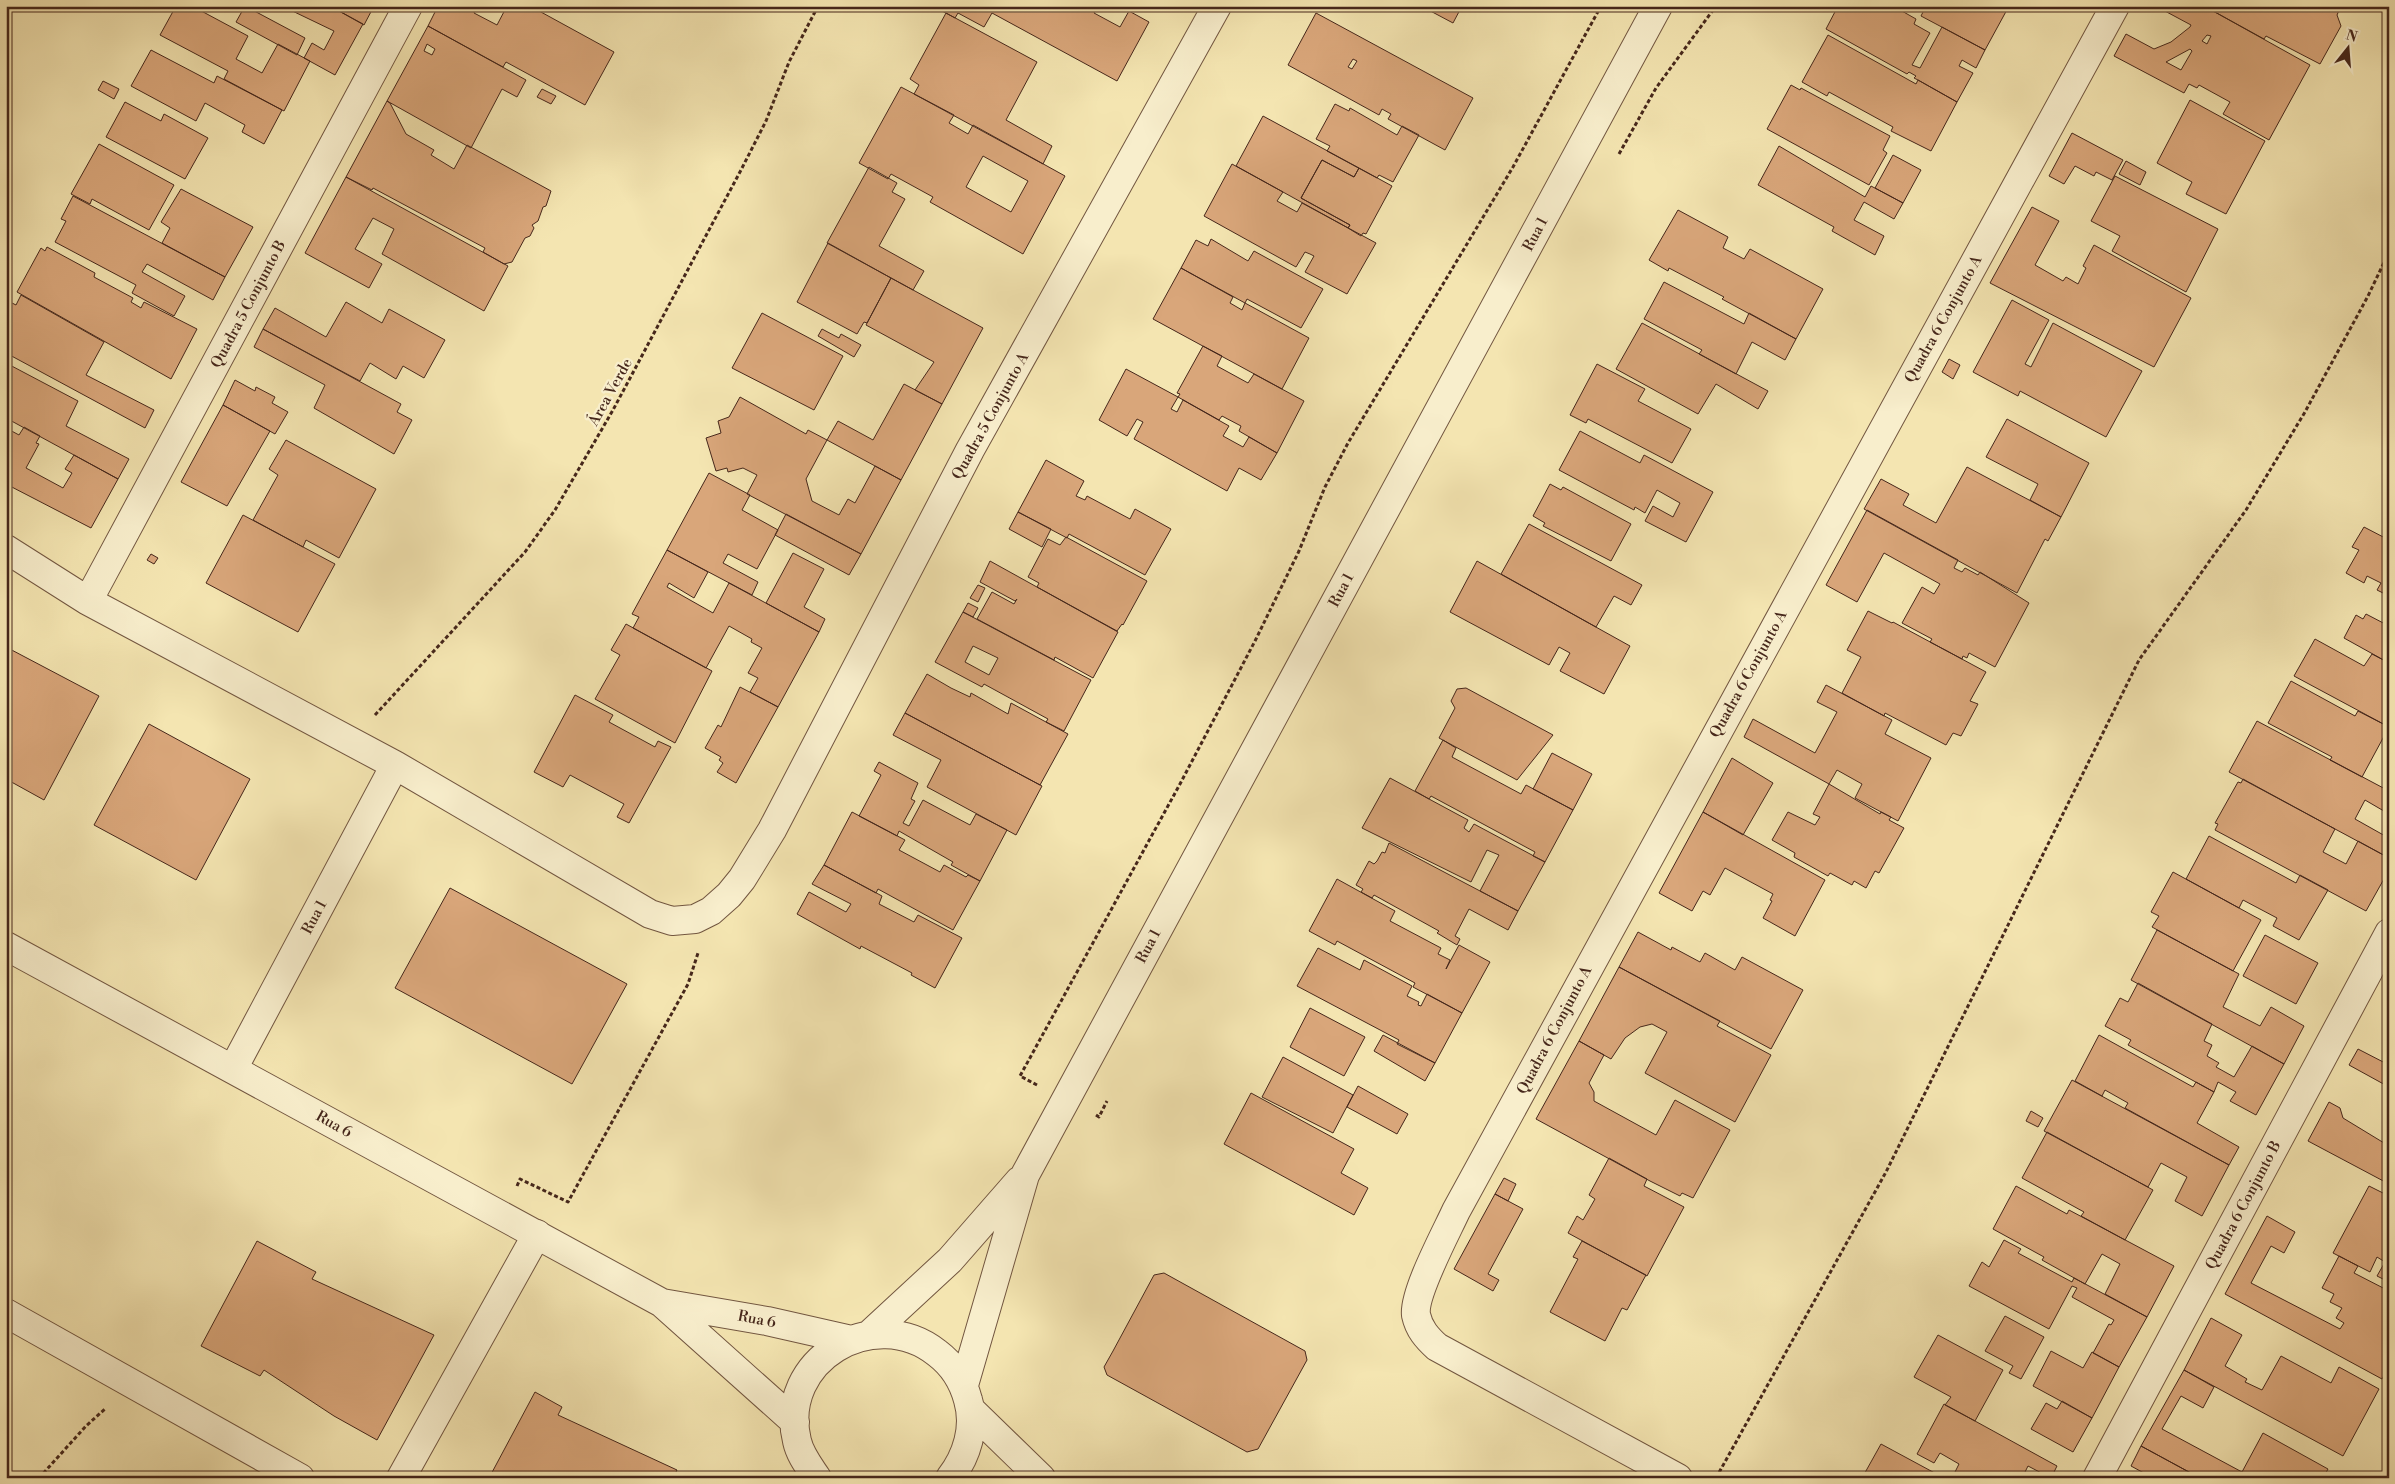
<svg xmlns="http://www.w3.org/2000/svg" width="2395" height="1484" font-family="'Libre Bodoni',serif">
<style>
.building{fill:#d9a67a;stroke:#46271b;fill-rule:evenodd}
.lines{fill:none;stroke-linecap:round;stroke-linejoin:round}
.minor-casing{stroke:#725640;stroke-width:30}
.tertiary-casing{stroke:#725640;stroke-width:30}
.path{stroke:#46271b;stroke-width:3;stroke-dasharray:4 2.5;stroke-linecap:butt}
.minor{stroke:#f8eecc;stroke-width:28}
.tertiary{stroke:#f8eecc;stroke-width:28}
.labels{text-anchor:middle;stroke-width:4.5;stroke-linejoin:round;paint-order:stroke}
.street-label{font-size:15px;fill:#46271b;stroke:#f8eecc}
</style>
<rect width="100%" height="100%" fill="#f4e5b1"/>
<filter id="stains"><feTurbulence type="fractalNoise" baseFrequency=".004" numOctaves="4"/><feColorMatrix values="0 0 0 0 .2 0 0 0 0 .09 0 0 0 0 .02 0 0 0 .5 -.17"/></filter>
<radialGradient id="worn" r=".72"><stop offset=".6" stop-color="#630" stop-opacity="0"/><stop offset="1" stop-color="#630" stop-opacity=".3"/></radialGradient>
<path class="building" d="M176 6H192L248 36 236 59 262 73 278 44 310 61 284 111 224 79 228 71 160 35Z
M245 6 305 38 297 55 236 22Z
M282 6H330L363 24 335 75 304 58 312 43 324 50 334 31Z
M330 6H374L364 25Z
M438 6H477L474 13 497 25 507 6H530L614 52 585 105 506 62 503 67 428 26Z
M933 6H1043L1051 11 1054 6H1098L1094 13 1120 27 1129 11 1149 22 1117 81 992 13 984 27 958 13 955 18Z
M1421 6H1462L1453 23Z
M1838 6H1893L1916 19 1914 24 1930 33 1912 65 1920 68 1942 27 1985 50 1976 68 1962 60 1959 66 1973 73 1957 102 1918 80 1914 78 1916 76 1909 72 1907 74 1826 29Z
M1922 6H2009L1985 50 1921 16 1925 8Z
M2165 6H2204L2310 65 2269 140 2223 114 2230 102 2199 85 2197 88 2189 84 2184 93 2114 56 2126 34 2154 49 2171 42 2190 27 2191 25 2163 10ZM2207 35 2211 36 2207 44 2202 41ZM2190 49 2192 51 2181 70 2166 62Z
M2204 6H2248L2254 9 2256 6H2341L2337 15 2341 26 2320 64 2266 36 2264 39Z
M946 13 1037 62 1006 120 1052 146 1043 164 914 94 919 85 910 79Z
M1316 13 1473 98 1445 150 1388 119 1391 114 1382 109 1379 115 1288 65ZM1353 59 1357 61 1352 69 1348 67Z
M428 26 526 80 517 97 502 89 471 148 387 101ZM427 44 435 49 432 55 424 51Z
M1828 35 1916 84 1918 80 1957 102 1931 151 1891 131 1893 127 1829 92 1827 96 1802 82Z
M151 50 214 83 217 76 282 110 264 144 242 132 245 125 205 103 196 121 131 86Z
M103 81 119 89 114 99 98 90Z
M1791 85 1800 90 1801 88 1890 136 1883 150 1887 153 1869 185 1767 129Z
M901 87 954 115 949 123 968 134 973 125 1065 176 1023 254 930 202 933 197 891 174 888 179 859 163ZM983 156 1028 181 1011 212 966 187Z
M542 89 556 96 551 104 537 97Z
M2190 100 2265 141 2226 214 2186 194 2192 182 2157 163Z
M387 101 390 103 406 134 434 150 431 155 454 169 467 145 551 191 546 206 543 207 538 221 532 225 534 228 530 236 525 238 512 262 504 264 483 252 485 248 373 188 372 190 346 177Z
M125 102 161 121 164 114 208 138 185 179 106 137Z
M1335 104 1349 111 1350 108 1397 135 1402 126 1419 135 1393 182 1379 175 1377 178 1327 151 1330 146 1316 139Z
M1263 116 1359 168 1354 177 1322 160 1301 198 1350 225 1348 228 1236 166Z
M2072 133 2123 160 2112 180 2096 172 2094 176 2075 166 2064 184 2049 176Z
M99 144 174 185 149 230 92 199 90 204 71 194Z
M1779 146 1865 197 1871 186 1903 203 1894 219 1864 202 1854 220 1884 236 1875 255 1832 231 1834 227 1758 185Z
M1893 155 1921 170 1903 203 1875 188Z
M1322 160 1354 177 1359 168 1392 186 1366 234 1363 233 1361 236 1348 228 1350 225 1301 198Z
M2126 161 2146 172 2140 185 2119 174Z
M1232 164 1283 192 1277 201 1297 212 1302 203 1376 243 1347 294 1305 272 1314 256 1310 254 1305 252 1296 267 1204 216Z
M869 167 897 183 892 192 905 199 879 246 924 271 913 290 827 243Z
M2115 176 2218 229 2186 292 2112 251 2120 236 2091 221Z
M346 177 508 266 484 311 382 254 394 229 373 218 355 249 382 264 369 288 305 253Z
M181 189 253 227 225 277 162 243 170 228 161 222Z
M73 196 225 277 213 300 147 264 142 272 185 296 174 316 132 293 136 285 55 242 66 221 61 219Z
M2032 207 2059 221 2035 265 2063 281 2066 277 2078 284 2086 268 2083 266 2094 245 2191 298 2154 367 1990 283Z
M1678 210 1728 237 1723 248 1744 259 1750 249 1823 289 1796 339 1722 299 1724 297 1669 268 1668 271 1649 260Z
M1211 239 1248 261 1254 251 1323 289 1301 328 1247 299 1245 303 1181 268 1196 240 1208 246Z
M828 243 891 278 867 323 864 322 857 334 797 302Z
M47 247 95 273 94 277 133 298 131 302 141 308 144 302 197 329 171 379 17 292 41 248 45 251Z
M1181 268 1233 297 1230 303 1242 310 1245 303 1309 338 1282 389 1153 319Z
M891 278 983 328 942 404 915 390 934 362 866 325Z
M1664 282 1744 324 1749 313 1796 339 1785 360 1752 342 1736 374 1699 354 1702 350 1644 319Z
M21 295 104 342 86 375 154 410 145 428 6 353V309L10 302 16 305Z
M2012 300 2049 320 2025 364 2031 367 2053 323 2142 371 2106 437 2020 391 2018 396 1973 372Z
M346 302 382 323 389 309 445 340 424 378 403 366 396 379 370 363 360 381 263 329 275 308 326 337Z
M762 313 843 356 814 410 732 368Z
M1642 323 1768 391 1758 409 1716 384 1698 414 1616 369Z
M263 329 401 404 397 412 412 420 394 454 314 408 325 385 254 347Z
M822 329 839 338 841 334 861 345 854 357 818 336Z
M1203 346 1222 356 1217 366 1248 383 1254 374 1304 401 1277 453 1239 431 1241 426 1222 416 1219 420 1178 397 1180 394 1177 393Z
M1949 359 1960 365 1953 379 1942 372Z
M6 363 78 401 66 426 129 459 118 479 6 418Z
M1597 364 1645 389 1638 401 1691 429 1672 463 1588 419 1586 423 1570 415Z
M1126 369 1178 397 1171 409 1177 412 1183 400 1229 426 1223 436 1243 447 1249 437 1277 453 1261 480 1239 468 1227 491 1134 439 1143 422 1137 419 1127 436 1099 420Z
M235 380 255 391 256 387 275 397 272 403 288 412 275 434 223 405Z
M904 384 942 404 901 480 827 440 838 421 873 440Z
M740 397 806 434 808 430 827 440 806 479 812 501 839 515 848 499 855 503 875 466 901 480 861 554 747 494 757 475 743 468 728 472 727 468 716 471 706 438 721 433 718 421 729 417Z
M223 405 270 431 227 506 181 482Z
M2007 419 2089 463 2061 517 2030 500 2038 484 1986 457Z
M24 427 40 436 36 443 39 444 26 468 63 488 72 473 65 469 74 455 118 479 91 528 6 484V428L19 435Z
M1580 431 1640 463 1644 455 1713 492 1686 542 1645 521 1653 506 1673 517 1680 503 1657 490 1645 513 1635 507 1634 510 1559 470Z
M286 440 376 489 339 558 306 540 303 547 253 520 278 475 269 469Z
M1046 460 1084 481 1076 496 1085 500 1087 496 1130 519 1135 509 1171 529 1145 575 1069 534 1067 538 1018 512Z
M1967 467 2061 517 2048 541 2045 539 2017 593 1864 509 1881 479 1909 494 1903 505 1936 523Z
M709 473 750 495 742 510 778 530 757 569 728 554 723 563 758 582 752 595 667 550Z
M1550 484 1561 490 1563 487 1631 524 1611 561 1543 526 1545 523 1533 516Z
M1867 510 1958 560 1954 568 1962 572 1965 568 1978 575 1980 572 2029 603 1995 667 1969 653 1967 658 1963 656 1962 659 1930 642 1932 639 1902 623 1922 587 1934 594 1940 584 1884 553 1857 602 1826 585Z
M1018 512 1051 529 1042 547 1009 529Z
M786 514 861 554 849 575 775 535Z
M243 515 335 564 298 632 206 583Z
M1529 524 1642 585 1631 605 1614 596 1596 627 1501 574Z
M2364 527 2389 540V596L2377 590 2381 583 2367 576 2364 583 2346 573 2359 550 2352 547Z
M1066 537 1147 581 1123 625 1122 624 1117 631 1037 587 1039 583 1028 577 1048 539 1060 545Z
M667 550 708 572 694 598 669 583 667 587 713 613 729 583 819 632 778 707 750 692 758 678 748 673 762 648 751 642 752 639 729 626 706 668 633 628 639 617 632 614Z
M793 553 824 569 804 607 825 619 819 632 766 603Z
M151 554 158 558 154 564 147 560Z
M990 561 1118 632 1093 678 1055 657 1054 660 977 619 992 592 1014 604 1017 599 1015 601 980 582Z
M1477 561 1630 646 1604 694 1560 671 1570 653 1559 647 1549 665 1450 612Z
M978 585 985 588 978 602 970 598Z
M968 603 978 608 973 617 963 612Z
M1868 611 1892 623 1893 622 1986 672 1970 701 1978 704 1961 736 1953 733 1946 745 1885 713 1884 716 1842 693 1861 657 1847 650Z
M963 612 1091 680 1064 731 1046 722 1048 719 984 684 982 687 935 662ZM973 646 998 658 989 675 965 662Z
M2366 614 2389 626V663L2344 638 2356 615 2363 619Z
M626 624 712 671 675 743 595 699 620 655 611 650Z
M2315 639 2364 666 2372 654 2389 663V727L2294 676Z
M6 647 99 696 44 800 6 779Z
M927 674 951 688 970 697 971 693 1008 714 1011 703 1068 734 1040 785 905 713Z
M2291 681 2355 716 2358 711 2389 727 2362 777 2330 760 2332 757 2268 723Z
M1826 685 1892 720 1885 734 1931 758 1898 821 1855 798 1862 784 1837 770 1829 784 1744 737 1753 719 1815 753 1837 712 1817 702Z
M740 687 778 707 736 783 717 772 723 763 719 760 721 757 705 748 718 725 721 727Z
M1466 688 1553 735 1517 780 1439 738 1455 708 1451 701 1457 689Z
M575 695 613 715 609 722 655 747 658 741 671 747 629 823 617 817 624 804 570 775 563 787 534 772Z
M905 713 1042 786 1016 835 927 787 941 760 893 735Z
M2257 721 2389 791V814L2365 800 2355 819 2387 837 2389 833V858L2229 772Z
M149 724 250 779 196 880 94 825Z
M1443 740 1456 748 1452 757 1521 794 1526 785 1573 810 1545 862 1533 856 1535 852 1431 796 1429 799 1415 791Z
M1552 753 1592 774 1573 810 1533 789Z
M1732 758 1773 783 1743 835 1703 812Z
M879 762 918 783 911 799 915 801 903 823 909 826 923 800 970 825 976 814 1007 830 980 881 951 865 953 862 899 831 897 836 859 816 881 775 874 771Z
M1390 778 1468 820 1464 828 1469 832 1474 824 1545 862 1518 911 1480 891 1499 855 1487 850 1471 882 1362 828Z
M2243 779 2335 829 2323 852 2346 864 2358 841 2389 858V870L2366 911 2215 830 2218 824 2215 823 2238 782 2241 783Z
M1829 784 1880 814 1881 812 1891 817 1889 820 1904 828 1879 873 1875 871 1866 888 1854 881 1852 885 1830 873 1828 876 1794 857 1795 853 1772 840 1788 812 1815 825 1820 817 1813 814Z
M852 812 905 840 899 850 940 872 944 865 966 877 968 875 980 881 953 930 878 889 876 893 824 865Z
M1703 812 1825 880 1795 936 1763 918 1772 901 1770 900 1773 894 1725 868 1710 895 1703 891 1692 911 1659 893Z
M2209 836 2296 883 2300 875 2328 890 2299 940 2273 926 2277 918 2243 900 2239 908 2186 879Z
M1389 843 1518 911 1508 930 1469 909 1455 936 1460 939 1457 945 1437 933 1439 931 1374 895 1372 898 1361 892 1363 889 1356 885 1369 861 1374 864 1377 861 1382 852 1385 853Z
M824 865 882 896 879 904 914 922 918 915 962 938 935 988 911 975 912 973 861 946 860 949 797 914 809 892 846 912 851 904 812 884Z
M2173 872 2261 920 2233 971 2152 927 2159 916 2151 912Z
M1337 879 1395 911 1390 921 1441 948 1438 954 1450 960 1446 969 1459 945 1490 962 1462 1013 1413 987 1415 983 1337 941 1335 945 1309 931Z
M450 888 627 984 572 1084 395 988Z
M2157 930 2239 974 2223 1007 2260 1026 2271 1007 2304 1026 2284 1064 2131 980Z
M1638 932 1671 950 1672 947 1700 962 1705 953 1735 970 1742 957 1803 990 1771 1049 1619 967Z
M2265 935 2318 963 2296 1004 2243 976Z
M1318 948 1360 970 1364 960 1412 986 1407 996 1419 1002 1418 1005 1421 1006 1427 994 1462 1013 1435 1063 1397 1044 1399 1040 1297 986Z
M1619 967 1720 1021 1717 1026 1771 1055 1735 1122 1645 1073 1667 1032 1652 1024 1640 1027 1625 1038 1611 1059 1579 1041Z
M2138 983 2212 1024 2204 1041 2212 1045 2207 1056 2219 1063 2216 1067 2234 1077 2252 1046 2284 1064 2256 1115 2230 1101 2236 1092 2218 1082 2214 1092 2128 1045 2131 1040 2105 1026 2120 998 2128 1002Z
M1310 1008 1365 1037 1344 1076 1290 1047Z
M1383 1035 1435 1063 1425 1081 1374 1051Z
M2099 1035 2193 1087 2196 1082 2214 1092 2197 1123 2239 1147 2229 1165 2125 1108 2128 1103 2105 1090 2102 1096 2075 1081Z
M1579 1041 1604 1055 1589 1083 1594 1092V1101L1656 1135 1675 1100 1730 1130 1693 1198 1682 1193 1680 1196 1650 1181 1536 1119Z
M2358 1049 2389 1065V1087L2349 1065Z
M1283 1057 1353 1095 1333 1133 1262 1097Z
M2072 1080 2229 1165 2202 1216 2175 1201 2187 1177 2161 1163 2148 1187 2044 1131Z
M1358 1086 1408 1114 1397 1134 1347 1107Z
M1251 1093 1354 1149 1341 1173 1368 1188 1354 1215 1224 1144Z
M2329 1102 2340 1108 2343 1118 2389 1146V1184L2308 1141Z
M2031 1111 2043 1118 2038 1127 2026 1121Z
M2047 1132 2153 1190 2125 1240 2081 1216 2084 1212 2022 1178Z
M1609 1158 1647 1179 1644 1186 1684 1207 1647 1276 1568 1233 1577 1216 1583 1220 1595 1199 1589 1195Z
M1504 1178 1516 1184 1508 1201 1495 1194Z
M2016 1186 2067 1214 2069 1210 2174 1266 2147 1317 2105 1294 2120 1264 2102 1254 2085 1284 2042 1260 2044 1257 1993 1229Z
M2369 1186 2389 1196V1282L2377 1276 2385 1262 2377 1257 2370 1272 2333 1253Z
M1495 1194 1523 1209 1488 1274 1499 1280 1493 1291 1454 1269Z
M2267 1216 2295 1232 2284 1253 2271 1246 2251 1283 2340 1329 2344 1323 2336 1318 2342 1308 2330 1302 2334 1294 2322 1288 2339 1256 2358 1266 2354 1273 2389 1291V1366L2382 1379 2225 1294Z
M2004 1240 2021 1249 2018 1253 2072 1282 2074 1278 2147 1317 2119 1367 2093 1353 2109 1324 2111 1325 2114 1320 2072 1297 2077 1288 2072 1286 2049 1329 1969 1286 1982 1262 1989 1267Z
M257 1241 316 1272 312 1279 434 1335 377 1440 334 1416 264 1370 260 1376 201 1346Z
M1582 1241 1646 1275 1627 1310 1622 1308 1605 1341 1550 1312 1578 1259 1573 1257Z
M1164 1273 1305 1351 1307 1360 1258 1449 1247 1452 1107 1375 1104 1367 1113 1351 1154 1275Z
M2005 1316 2044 1337 2021 1379 2009 1373 2013 1366 1985 1351Z
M2211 1318 2242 1335 2225 1366 2247 1379 2245 1382 2262 1390 2281 1356 2331 1383 2339 1367 2379 1389 2343 1456 2184 1370Z
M1938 1335 2003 1370 1975 1421 1945 1405 1951 1397 1914 1377Z
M2051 1351 2083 1368 2092 1352 2119 1367 2092 1418 2033 1386Z
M2184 1370 2214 1387 2203 1408 2181 1396 2162 1429 2242 1472 2263 1433 2328 1469 2323 1478H2200L2141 1446Z
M535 1392 562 1407 558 1415 677 1470 673 1478H489Z
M2062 1401 2092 1418 2073 1452 2031 1429 2046 1403 2057 1409Z
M1944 1404 2057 1466 2051 1478 2028 1466 2024 1474 2031 1478H1960L1954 1474 1959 1464 1940 1453 1934 1463 1917 1454Z
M1881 1444 1944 1478H1862Z
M2141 1446 2200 1478H2153L2131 1466Z"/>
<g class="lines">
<g class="minor-casing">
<path id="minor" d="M6 549 88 601 395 765 650 914 672 921 695 919 711 911 729 895 742 879 772 830 970 450 1217 6
M88 601 408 6
M233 1069 395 765
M6 1313 300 1478
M401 1478 537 1234
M1678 1478 1437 1347C1427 1338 1419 1329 1416 1315 1413 1294 1446 1233 1456 1211L2115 6
M2097 1478 2389 933"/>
</g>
<g class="tertiary-casing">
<path id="tertiary" d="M6 946 662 1303 795 1422
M662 1303 767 1321 851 1340
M870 1334 950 1260 1019 1181
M964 1385 1025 1175 1658 6
M971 1410 1041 1478
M817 1478C809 1466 800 1455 797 1441 777 1360 874 1303 937 1353 953 1365 963 1381 968 1400 976 1427 967 1456 950 1478"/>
</g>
<path class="path" d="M6 10 8 6
M1619 154 1656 88 1716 6
M375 715 525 552 555 510 613 410 741 170 766 121 789 62 818 6
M1037 1085 1020 1076 1180 784 1255 641 1299 551 1325 487 1348 443 1513 167 1601 6
M1096 1115 1099 1117 1107 1101
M517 1186 520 1179 568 1202 688 984 698 953
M39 1478 86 1426 106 1408
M1716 1478 1886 1172 2139 660 2246 510 2305 412 2368 296 2389 252"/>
<use href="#minor" class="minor"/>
<use href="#tertiary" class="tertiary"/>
</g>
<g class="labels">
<g class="street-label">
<text transform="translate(1535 234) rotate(-62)" y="5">Rua 1</text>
<text transform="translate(248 304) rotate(-62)" y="5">Quadra 5 Conjunto B</text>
<text transform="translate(1943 319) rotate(-61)" y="5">Quadra 6 Conjunto A</text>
<text transform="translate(610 392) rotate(-61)" y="5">Área Verde</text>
<text transform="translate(990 416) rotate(-61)" y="5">Quadra 5 Conjunto A</text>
<text transform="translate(1341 590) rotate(-62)" y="5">Rua 1</text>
<text transform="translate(1748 674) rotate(-61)" y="5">Quadra 6 Conjunto A</text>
<text transform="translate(314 917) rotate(-62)" y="5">Rua 1</text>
<text transform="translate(1148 946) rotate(-62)" y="5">Rua 1</text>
<text transform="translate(1554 1030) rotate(-62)" y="5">Quadra 6 Conjunto A</text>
<text transform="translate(334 1124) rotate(29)" y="5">Rua 6</text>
<text transform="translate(2243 1205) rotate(-62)" y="5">Quadra 6 Conjunto B</text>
<text transform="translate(757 1319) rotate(11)" y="5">Rua 6</text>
</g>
</g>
<rect width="2395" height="1484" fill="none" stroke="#f4e5b1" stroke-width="25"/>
<rect x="8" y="8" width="2380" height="1469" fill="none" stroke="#46271b" stroke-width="2.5"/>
<rect x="12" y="12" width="2370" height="1459" fill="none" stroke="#46271b"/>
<g transform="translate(2348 48) rotate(17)" stroke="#f8eecc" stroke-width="4" paint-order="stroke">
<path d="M0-4L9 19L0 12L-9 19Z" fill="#46271b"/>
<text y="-8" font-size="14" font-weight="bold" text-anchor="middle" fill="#46271b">N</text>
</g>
<rect width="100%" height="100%" filter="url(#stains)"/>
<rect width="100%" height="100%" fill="url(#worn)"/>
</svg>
